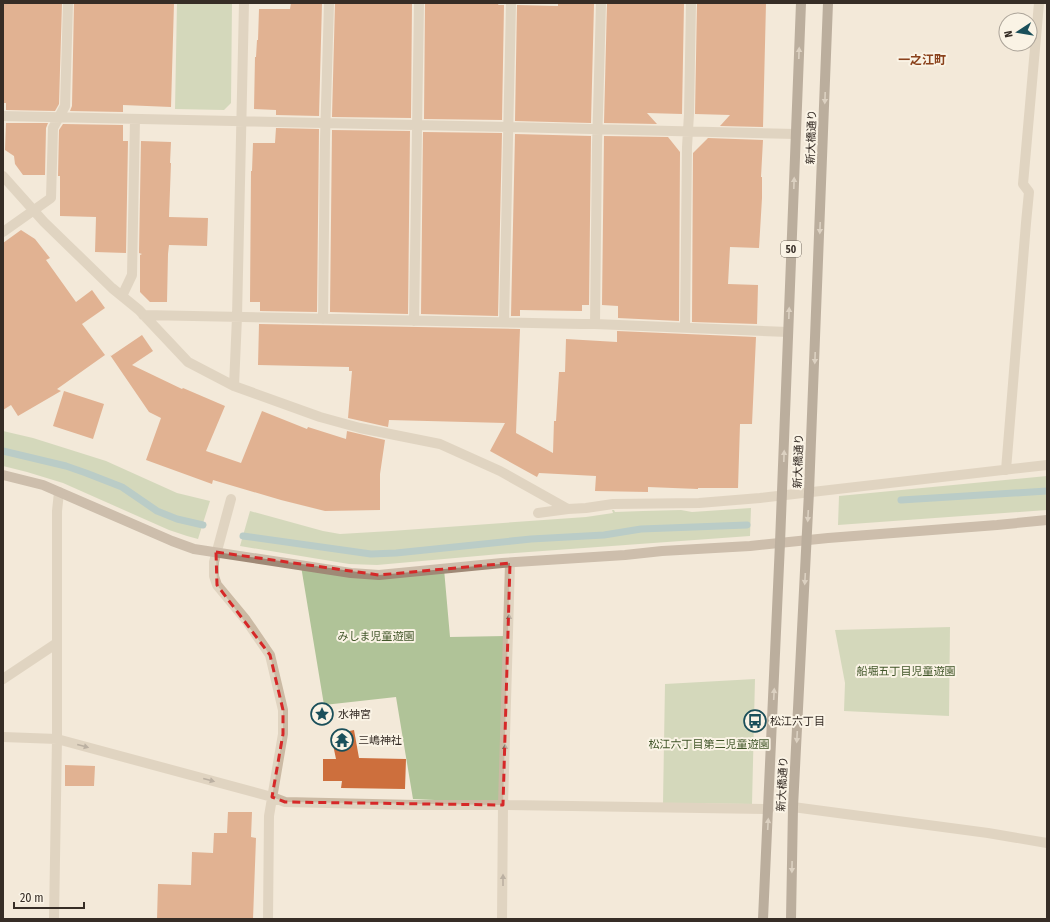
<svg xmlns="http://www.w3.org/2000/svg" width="1050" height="922" font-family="'Fira Sans Condensed','Noto Sans JP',sans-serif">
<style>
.green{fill:#b0c398}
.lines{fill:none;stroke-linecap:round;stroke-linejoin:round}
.stream{stroke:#76a9b1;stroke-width:7}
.building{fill:#cd6f3d}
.street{stroke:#cbbaa4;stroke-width:10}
.secondary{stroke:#9f8976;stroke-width:10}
.primary{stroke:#796656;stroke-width:10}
.oneway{fill:#c0b4a5}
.oneway2{fill:#796c5f}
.marked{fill:none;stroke:#d62828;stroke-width:3;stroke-dasharray:8 5;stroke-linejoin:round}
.labels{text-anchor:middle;stroke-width:4;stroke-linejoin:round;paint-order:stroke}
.shield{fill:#faf3e5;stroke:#71685f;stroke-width:1}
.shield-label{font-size:10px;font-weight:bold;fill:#362d26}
.street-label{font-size:11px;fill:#362d26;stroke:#faf3e5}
.park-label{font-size:11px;fill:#415629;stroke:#faf3e5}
.poi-label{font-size:11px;fill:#362d26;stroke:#faf3e5;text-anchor:start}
.neighbourhood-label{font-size:12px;font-weight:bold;fill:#8a411b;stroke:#faf3e5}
</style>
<rect width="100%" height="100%" fill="#f3e9d9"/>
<path class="green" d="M177 3H232L231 103 224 110 175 109Z
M3 431 33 438 87 455 106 461 177 493 210 501 198 539 187 536 169 530 63 483 27 472 3 466Z
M1047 476V510L838 525 839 496Z
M751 508 750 536 500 554 377 565 349 564 240 546 250 511 323 531 340 534 391 531 586 517 613 513 612 510H614L615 512 643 511 681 510 692 512Z
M301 566 397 574 444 569 450 637 506 636 500 803 413 799 396 697 324 705Z
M950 627 949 716 844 711 845 683 835 630Z
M755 679 752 804 663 803 665 684Z"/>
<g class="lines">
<path class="stream" d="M3 451 66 466 86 473 122 487 157 511 177 519 203 525
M901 500 1047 491
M243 536 371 554 396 553 531 539 604 535 641 529 747 525"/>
</g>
<path class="building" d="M3 3H62L59 104 55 111 6 110V103H3Z
M74 3H174L171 107 123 105V112L70 111 72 106Z
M291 3H322L319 116 276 115V110L254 109 255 57H256L257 40H258L259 9H290Z
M335 3H412L411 118 332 117Z
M425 3H499L498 5H504L502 120 424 119Z
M607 3H684L682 114 647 113 657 124 604 123Z
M697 3H766L763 127 720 126 730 115 695 114Z
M558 4H594L591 123 515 121 517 5 558 6Z
M6 123H48L46 128 45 175H23L15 164 14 156 5 150Z
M63 124 123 125V141H128L126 253 95 252 96 217 60 216V176H58L59 130Z
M276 128 319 129 317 312 260 311V302H250L251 171H252L253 143H275Z
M332 130 410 131 408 314 330 312Z
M423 132 502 133 498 316 421 314Z
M515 134 591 136 589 305H582V311L520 310V316H511Z
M604 136 668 137 680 152 679 321 618 318V306L602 305Z
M708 138 763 140 761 177H762V198L759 248 730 247 728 284 758 285 757 324 692 322 693 153Z
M141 141 171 142 170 163H171L169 217 208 218 207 246 169 245 168 254 167 302H150L140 292V255L142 254 139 253Z
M21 230 35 239 50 258 46 260 76 302 92 290 105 308 82 324 105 355 57 389 61 391 18 416 11 405 3 410V243Z
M259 324 520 329 516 433 553 453 554 421H556L559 372H565L566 339 617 342V331L756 337 752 424H740L738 488H698V489L648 487V492L595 491 596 476 539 473 537 477 490 451 505 423 389 420 388 427 348 418 352 371H349V367L258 365Z
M142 335 153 351 132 365 182 389 183 388 225 406 206 451 241 463 262 411 307 429 308 427 346 439 347 431 385 440 380 474V510L325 511 281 500 213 480 212 484 146 460 161 418 149 412 110 355 111 356Z
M64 391 104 404 93 439 53 426Z
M354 730 359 758 406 759 405 789 341 788 342 781H323V759H336L331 735Z
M65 765 95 766 94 786H65Z
M228 812H252L251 837 256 838 253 919H157L158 884 191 885 192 852 213 853 214 833H227Z"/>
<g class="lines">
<path class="street" d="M3 116 508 127 796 134
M3 176 44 222 112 288 139 310 188 362 234 386 320 417 360 428 440 444 500 471 568 509 586 508 613 504 699 503 760 498 1047 465
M3 232 51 198 53 128 65 106 68 3
M122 296 132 275 135 119
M143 315 582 324H595L788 332
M323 319 325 139 329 3
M414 321 419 3
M504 322 511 3
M595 324 597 145 598 112 601 3
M685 327 687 147 689 114 691 3
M234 386 237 317 244 3
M1006 470 1026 223 1029 192 1023 184 1039 3
M231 499 214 562V576L217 585 246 620 270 655 283 710V734L269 816 268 919
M538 513 568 509
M3 679 57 643
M3 737 57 739 272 797 285 802 416 805H503L769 809
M793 807 988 833 1047 843
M54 919 57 739V511L59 492
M502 919 503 805 510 563"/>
<path class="secondary" d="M3 475 43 485 172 541 194 549 351 573 379 575 502 563 625 555 662 551 750 546 828 538 997 525 1047 520"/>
<path class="primary" d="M763 919 780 543 801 3
M791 919 793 807 809 492 828 3"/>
</g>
<defs><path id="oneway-solid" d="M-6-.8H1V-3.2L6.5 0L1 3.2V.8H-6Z"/></defs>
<g class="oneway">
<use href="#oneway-solid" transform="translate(799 53) rotate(-88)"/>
<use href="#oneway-solid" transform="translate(825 98) rotate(92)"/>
<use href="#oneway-solid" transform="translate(794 183) rotate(-88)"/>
<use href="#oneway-solid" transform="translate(820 228) rotate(92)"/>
<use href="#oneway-solid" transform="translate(789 313) rotate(-88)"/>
<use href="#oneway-solid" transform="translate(815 358) rotate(92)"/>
<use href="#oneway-solid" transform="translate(784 456) rotate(-88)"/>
<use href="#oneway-solid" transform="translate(808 516) rotate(93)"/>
<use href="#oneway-solid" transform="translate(805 579) rotate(93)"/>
<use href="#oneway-solid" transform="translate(774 694) rotate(-87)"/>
<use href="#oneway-solid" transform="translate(797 737) rotate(93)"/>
<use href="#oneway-solid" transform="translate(768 824) rotate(-87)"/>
<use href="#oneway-solid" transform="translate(792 867) rotate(91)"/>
</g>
<g class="oneway2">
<use href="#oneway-solid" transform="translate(509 620) rotate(-88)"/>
<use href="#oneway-solid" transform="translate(83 746) rotate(15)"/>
<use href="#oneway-solid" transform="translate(505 750) rotate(-88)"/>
<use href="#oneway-solid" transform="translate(209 780) rotate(15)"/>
<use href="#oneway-solid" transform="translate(503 880) rotate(-90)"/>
</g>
<path d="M0 0H1050V922H0ZM216 552 379 575 510 563 503 805 285 802 272 797 283 734V710L270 655 217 585Z" fill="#f3e9d9" fill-opacity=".55" fill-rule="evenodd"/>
<path class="marked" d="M216 552 379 575 510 563 503 805 285 802 272 797 283 734V710L270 655 217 585Z"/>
<defs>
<g id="sight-ring" transform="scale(1.15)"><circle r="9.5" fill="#faf3e5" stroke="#1a4f5a" stroke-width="1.5"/><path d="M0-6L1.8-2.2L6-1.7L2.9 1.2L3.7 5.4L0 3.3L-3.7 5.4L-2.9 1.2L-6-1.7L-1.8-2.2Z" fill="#1a4f5a"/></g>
<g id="bus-ring" transform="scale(1.15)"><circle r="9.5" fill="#faf3e5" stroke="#1a4f5a" stroke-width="1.5"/><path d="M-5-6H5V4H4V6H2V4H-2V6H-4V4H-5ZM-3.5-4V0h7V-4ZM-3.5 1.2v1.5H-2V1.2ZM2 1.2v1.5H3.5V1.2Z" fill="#1a4f5a"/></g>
<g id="temple-ring" transform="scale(1.15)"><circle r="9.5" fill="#faf3e5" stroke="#1a4f5a" stroke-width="1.5"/><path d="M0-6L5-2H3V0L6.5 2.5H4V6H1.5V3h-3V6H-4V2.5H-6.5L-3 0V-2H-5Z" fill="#1a4f5a"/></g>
</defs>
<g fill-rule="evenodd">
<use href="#sight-ring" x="322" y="714"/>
<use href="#bus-ring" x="755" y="721"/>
<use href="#temple-ring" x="342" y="740"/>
</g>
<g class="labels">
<rect class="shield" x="781" y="241" width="20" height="16" rx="3"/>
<g class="shield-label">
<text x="791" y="253">50</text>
</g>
<g class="street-label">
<text transform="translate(811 137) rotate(-88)" y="4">新大橋通り</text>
<text transform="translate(798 461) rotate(-88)" y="4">新大橋通り</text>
<text transform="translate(782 784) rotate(-87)" y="4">新大橋通り</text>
</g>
<g class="park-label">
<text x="376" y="640">みしま児童遊園</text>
<text x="906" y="675">船堀五丁目児童遊園</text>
<text x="709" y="748">松江六丁目第二児童遊園</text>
</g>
<g class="poi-label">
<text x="338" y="718">水神宮</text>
<text x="770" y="725">松江六丁目</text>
<text x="358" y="744">三嶋神社</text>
</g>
<g class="neighbourhood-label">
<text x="922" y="64">一之江町</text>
</g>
</g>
<rect width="1050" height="922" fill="none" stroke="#362d26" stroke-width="8"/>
<g transform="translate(1018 32) rotate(258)"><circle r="19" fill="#faf3e5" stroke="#aca499"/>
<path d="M0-3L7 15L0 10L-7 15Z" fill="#1a4f5a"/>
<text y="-6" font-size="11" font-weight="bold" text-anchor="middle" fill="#362d26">N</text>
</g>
<path d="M14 902v6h70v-6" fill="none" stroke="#362d26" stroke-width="2"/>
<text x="20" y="902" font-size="12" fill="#362d26" stroke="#faf3e5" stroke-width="3" paint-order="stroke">20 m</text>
</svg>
